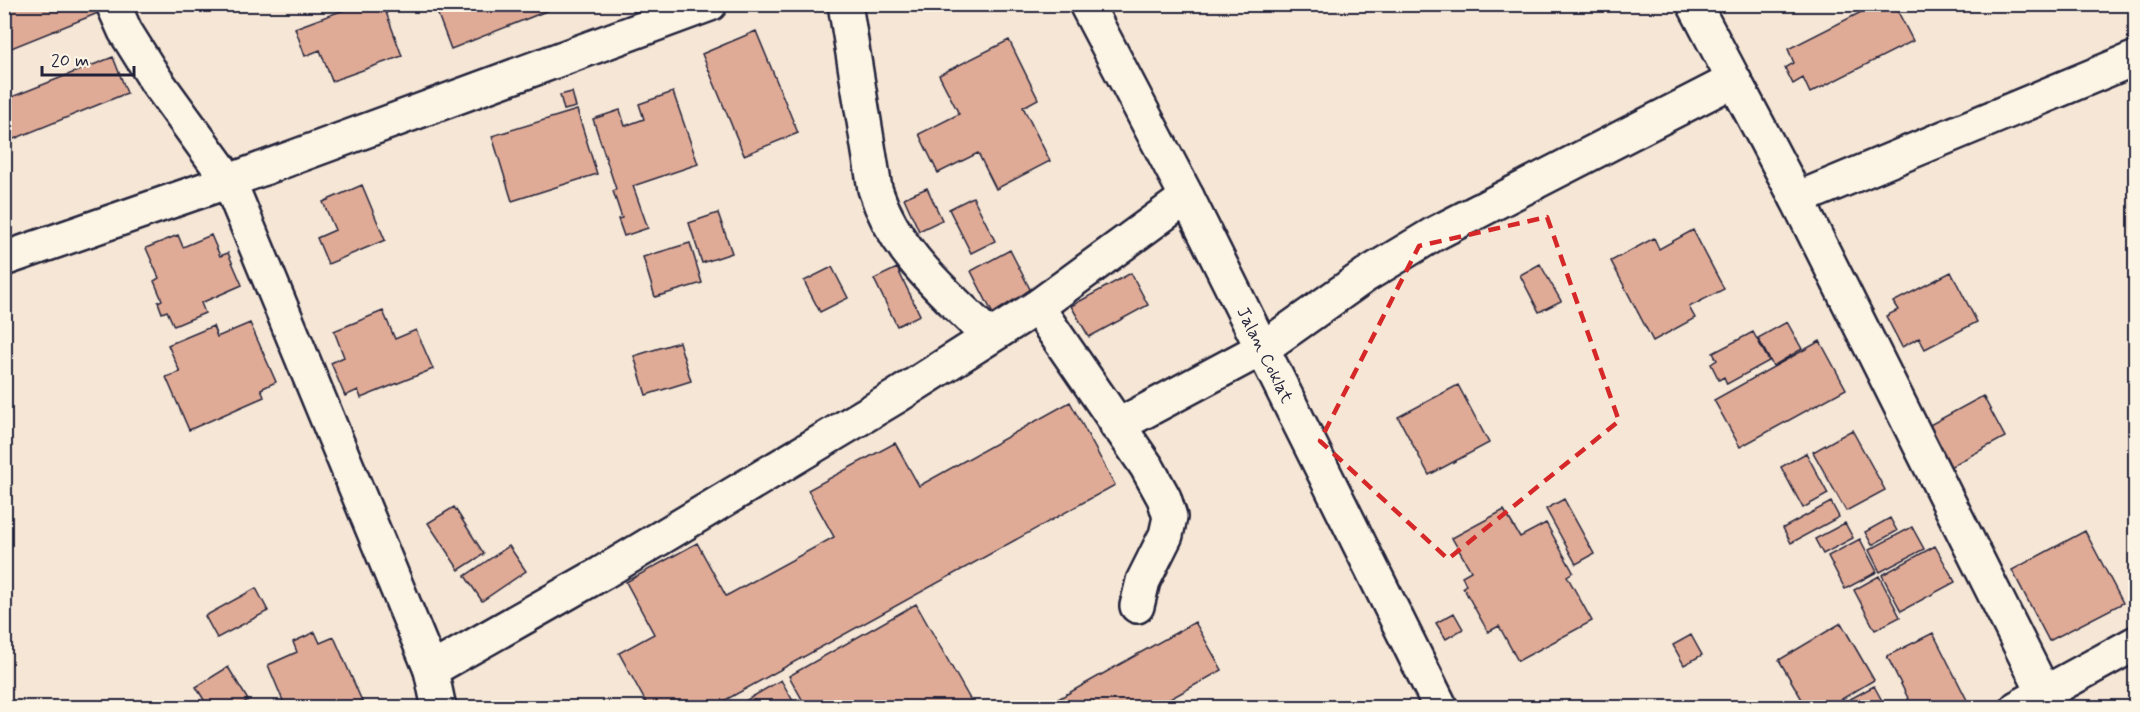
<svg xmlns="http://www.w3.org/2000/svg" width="2140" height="712" font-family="Mynerve,sans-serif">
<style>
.building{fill:#e0ab96;stroke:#22223b;stroke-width:1.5}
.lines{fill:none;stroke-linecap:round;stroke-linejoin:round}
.minor-casing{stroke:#22223b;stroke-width:38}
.minor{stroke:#fcf5e5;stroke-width:33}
.marked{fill:none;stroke:#d62828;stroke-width:4.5;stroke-dasharray:12 8;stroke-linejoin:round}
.labels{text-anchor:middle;stroke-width:5;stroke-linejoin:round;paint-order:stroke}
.street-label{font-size:18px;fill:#22223b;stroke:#fcf5e5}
</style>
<rect width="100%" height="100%" fill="#f6e6d5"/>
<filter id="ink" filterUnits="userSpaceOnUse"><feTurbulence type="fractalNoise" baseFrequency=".0167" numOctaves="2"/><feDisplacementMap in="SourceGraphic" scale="12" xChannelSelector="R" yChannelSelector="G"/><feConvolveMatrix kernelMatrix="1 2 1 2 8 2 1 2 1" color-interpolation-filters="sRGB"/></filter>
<g filter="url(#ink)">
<path class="building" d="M18 4H106L108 9 4 51V10Z
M360 4H383L402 56 332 81 320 50 305 56 295 28Z
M434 4H564L451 49Z
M1877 4H1894L1913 41 1810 93 1803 78 1793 84 1785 68 1794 63 1788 49Z
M756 31 798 133 744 155 702 54Z
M1009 40 1038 99 1023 107 1050 161 996 189 978 153 938 173 919 134 959 114 939 75Z
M113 57 127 93 4 143V100Z
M572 92 576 107 564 110 560 95Z
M673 92 698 164 633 186 648 228 624 236 618 219 622 218 613 191 616 189 593 119 620 110 625 126 644 119 639 104Z
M577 110 597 174 512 201 492 136Z
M362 185 385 240 328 264 317 238 335 230 323 202Z
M927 188 942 220 919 231 904 198Z
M973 197 995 241 971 253 949 209Z
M718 213 732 253 702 263 689 223Z
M1693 230 1724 289 1689 307 1695 318 1653 341 1611 261 1654 238 1659 249Z
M178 235 183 247 211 235 220 256 228 253 242 285 201 303 205 313 174 326 167 311 162 313 158 302 162 300 154 281 159 278 146 248Z
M690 243 702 283 655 297 643 257Z
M1010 250 1034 297 995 318 971 271Z
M1540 264 1561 301 1539 312 1520 275Z
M832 267 848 298 820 312 804 281Z
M897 268 920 315 897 326 874 279Z
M1951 272 1977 322 1925 349 1919 338 1902 347 1886 316 1898 310 1893 302Z
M1131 273 1148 305 1089 337 1071 306Z
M383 311 395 339 416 330 433 369 361 398 358 390 345 396 331 363 344 357 334 331Z
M1787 322 1802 349 1773 366 1758 338Z
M250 323 276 382 261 389 264 397 189 430 166 377 180 372 168 345 213 326 217 337Z
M1753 332 1769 361 1727 384 1724 377 1719 380 1711 364 1717 360 1713 353Z
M1820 341 1846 389 1740 447 1714 400Z
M679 342 691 381 646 395 634 356Z
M1458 385 1489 443 1429 475 1398 417Z
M1983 396 2005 437 1948 468 1926 427Z
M1070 402 1115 485 711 708H649L619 653 654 634 626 582 697 543 726 596 834 537 808 490 895 443 919 486Z
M1852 430 1885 490 1846 511 1813 452Z
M1806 453 1828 494 1803 508 1781 467Z
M1564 499 1594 554 1576 564 1546 509Z
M1831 502 1839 517 1791 543 1783 528Z
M454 507 484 554 459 570 428 523Z
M1504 510 1520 537 1546 523 1573 572 1567 576 1592 621 1518 661 1499 626 1488 632 1463 587 1466 585 1462 576 1471 571 1452 538Z
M1890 518 1897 531 1872 545 1865 532Z
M1845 523 1853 538 1823 554 1815 539Z
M1912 527 1924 549 1880 572 1869 550Z
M2085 531 2123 603 2049 641 2012 570Z
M1860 539 1877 572 1845 589 1828 556Z
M509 546 526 571 482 601 465 576Z
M1935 546 1955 582 1901 611 1882 575Z
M1879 576 1900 617 1875 630 1854 590Z
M256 588 268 611 217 638 205 616Z
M916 604 975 708H807L789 676Z
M1454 613 1463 629 1446 639 1436 623Z
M1195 622 1222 670 1154 708H1042Z
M1841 623 1874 680 1827 708H1807L1779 660Z
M315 632 320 643 334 637 365 708H286L268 665 297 652 293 642Z
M1933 633 1969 704 1962 708H1913L1887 656Z
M1691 635 1702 655 1684 665 1673 645Z
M228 667 248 700 236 708H209L196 687Z
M781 680 797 708H733Z
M1874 686 1886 708H1834Z"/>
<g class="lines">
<g class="minor-casing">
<g id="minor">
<path d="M113 4 125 31 155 79 229 181 431 670 602 573 897 396 1037 307 1187 197"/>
<path d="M845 4 875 189C895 252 943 291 989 336"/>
<path id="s1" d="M1086 4 1187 197 1441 708"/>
<path d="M1694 4 1734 80"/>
<path d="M1797 199 2136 58"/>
<path d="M4 259 229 181 710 4"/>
<path d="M1037 307 1147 467 1164 498 1170 517 1166 535 1143 581 1137 606"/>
<path d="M1117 426 1263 348 1366 275 1434 234 1734 80 1797 199 2044 693"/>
<path d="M431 670 439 708"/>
<path d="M2017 708 2136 643"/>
</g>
</g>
<use href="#minor" class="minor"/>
</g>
</g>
<path class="marked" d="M1547 217 1619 421 1448 559 1320 441 1419 246Z"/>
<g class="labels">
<g class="street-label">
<text dy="6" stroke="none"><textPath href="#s1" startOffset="394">Jalan Coklat</textPath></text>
</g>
</g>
<rect width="2140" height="712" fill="none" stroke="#fcf5e5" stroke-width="24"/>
<rect x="12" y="12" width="2116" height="688" fill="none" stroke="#22223b" stroke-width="2" filter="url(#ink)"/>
<path d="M42 66v9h92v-9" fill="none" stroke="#22223b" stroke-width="3"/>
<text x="51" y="66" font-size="18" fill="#22223b" stroke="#fcf5e5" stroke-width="4.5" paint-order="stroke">20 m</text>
</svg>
